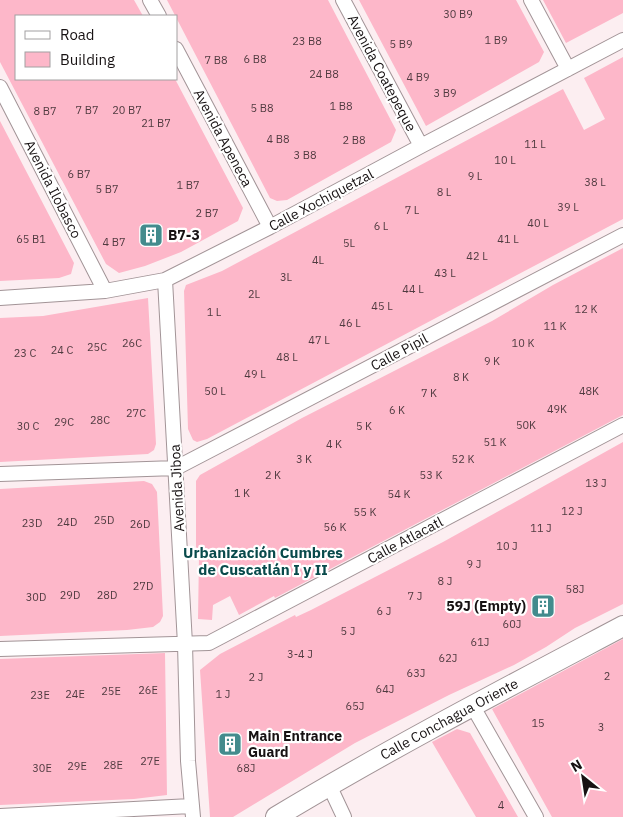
<svg xmlns="http://www.w3.org/2000/svg" width="623" height="817" font-family="'IBM Plex Sans',sans-serif">
<style>
.building{fill:#fdb7c9}
.lines{fill:none;stroke-linecap:round;stroke-linejoin:round}
.minor-casing{stroke:#a29497;stroke-width:16}
.secondary-casing{stroke:#a29497;stroke-width:22}
.minor{stroke:#fff;stroke-width:14}
.secondary{stroke:#fff;stroke-width:20}
.labels{text-anchor:middle;stroke-width:4.5;stroke-linejoin:round;paint-order:stroke}
.number-label{font-size:11px;fill:#503b40}
.street-label{font-size:14px;fill:#171213;stroke:#fff}
.poi-label{font-size:14px;font-weight:bold;fill:#171213;stroke:#fff;text-anchor:start}
.neighbourhood-label{font-size:15px;font-weight:bold;fill:#084a4b;stroke:#fff}
</style>
<rect width="100%" height="100%" fill="#fceef1"/>
<path class="building" d="M0 0H134L143 16H16V79H175L243 208 238 221 181 252 145 266 119 273 106 264 0 62Z
M167 0H328L396 130 391 142 287 200 277 201 270 198Z
M359 0H516L544 52 539 62 426 126Z
M543 0H623V13L566 43Z
M623 57V219L207 439 197 442 193 440 188 429 184 291 186 285 222 271 563 89 584 130 605 119 584 78Z
M0 121 74 263 71 274 59 278 0 281Z
M623 248V415L275 598 274 596 239 615 230 596 213 605 212 620 198 619 199 556 196 557V481L200 475 302 418 492 321 553 285Z
M148 298 156 444 154 450 148 454 0 462V318L43 316Z
M623 442V604L575 628 546 647 514 665 449 695 355 743 233 817H210L200 670 220 654 295 615 296 617 311 610 443 542Z
M144 481 152 484 157 492 163 616 160 622 153 627 127 630 0 636V489Z
M623 639V817H552L492 709Z
M165 653 167 795 134 799 0 805V659Z
M457 729 470 733 518 817H476L432 742Z"/>
<g class="lines">
<g class="minor-casing">
<path id="minor" d="M150 0 159 16
M343 0 421 146
M531 0 568 69
M176 49 270 227
M0 87 105 291
M165 280 185 644 188 761 193 817
M0 298 105 291 165 280 270 227 421 146 623 40
M0 474 176 468 623 235
M0 649 209 643 623 425
M472 705 536 817
M329 785 344 817
M0 816 191 806"/>
</g>
<g class="secondary-casing">
<g id="secondary">
<path id="s1" d="M276 817C389 749 506 688 623 626"/>
</g>
</g>
<use href="#minor" class="minor"/>
<use href="#secondary" class="secondary"/>
</g>
<defs>
<g id="building-square" transform="scale(1.25)"><rect x="-9" y="-9" width="18" height="18" rx="4" fill="#438b8d" stroke="#fff"/><path d="M-4-6H4V6H1V3H-1V6H-4ZM-2.5-4.3h1.7v1.8h-1.7ZM.8-4.3h1.7v1.8H.8ZM-2.5-1h1.7V.8h-1.7ZM.8-1h1.7V.8H.8Z" fill="#fff"/></g>
</defs>
<g fill-rule="evenodd">
<use href="#building-square" x="151" y="235"/>
<use href="#building-square" x="543" y="606"/>
<use href="#building-square" x="230" y="744"/>
</g>
<g class="labels">
<g class="number-label">
<text x="458" y="18">30 B9</text>
<text x="496" y="44">1 B9</text>
<text x="307" y="45">23 B8</text>
<text x="401" y="48">5 B9</text>
<text x="255" y="63">6 B8</text>
<text x="216" y="64">7 B8</text>
<text x="324" y="78">24 B8</text>
<text x="418" y="81">4 B9</text>
<text x="445" y="97">3 B9</text>
<text x="341" y="110">1 B8</text>
<text x="262" y="112">5 B8</text>
<text x="87" y="114">7 B7</text>
<text x="127" y="114">20 B7</text>
<text x="45" y="115">8 B7</text>
<text x="156" y="127">21 B7</text>
<text x="278" y="143">4 B8</text>
<text x="354" y="144">2 B8</text>
<text x="535" y="148">11 L</text>
<text x="305" y="159">3 B8</text>
<text x="505" y="164">10 L</text>
<text x="79" y="178">6 B7</text>
<text x="475" y="180">9 L</text>
<text x="595" y="186">38 L</text>
<text x="188" y="189">1 B7</text>
<text x="107" y="193">5 B7</text>
<text x="444" y="196">8 L</text>
<text x="568" y="211">39 L</text>
<text x="412" y="214">7 L</text>
<text x="207" y="217">2 B7</text>
<text x="538" y="227">40 L</text>
<text x="381" y="230">6 L</text>
<text x="31" y="243">65 B1</text>
<text x="508" y="243">41 L</text>
<text x="114" y="246">4 B7</text>
<text x="349" y="247">5L</text>
<text x="477" y="260">42 L</text>
<text x="318" y="264">4L</text>
<text x="445" y="277">43 L</text>
<text x="286" y="281">3L</text>
<text x="413" y="293">44 L</text>
<text x="254" y="298">2L</text>
<text x="382" y="310">45 L</text>
<text x="586" y="313">12 K</text>
<text x="214" y="316">1 L</text>
<text x="350" y="327">46 L</text>
<text x="555" y="330">11 K</text>
<text x="319" y="344">47 L</text>
<text x="132" y="347">26C</text>
<text x="523" y="347">10 K</text>
<text x="97" y="351">25C</text>
<text x="62" y="354">24 C</text>
<text x="25" y="357">23 C</text>
<text x="287" y="361">48 L</text>
<text x="492" y="365">9 K</text>
<text x="255" y="378">49 L</text>
<text x="461" y="381">8 K</text>
<text x="215" y="395">50 L</text>
<text x="589" y="395">48K</text>
<text x="429" y="397">7 K</text>
<text x="557" y="413">49K</text>
<text x="397" y="414">6 K</text>
<text x="136" y="417">27C</text>
<text x="100" y="424">28C</text>
<text x="64" y="426">29C</text>
<text x="526" y="429">50K</text>
<text x="28" y="430">30 C</text>
<text x="364" y="430">5 K</text>
<text x="495" y="446">51 K</text>
<text x="334" y="448">4 K</text>
<text x="304" y="463">3 K</text>
<text x="463" y="463">52 K</text>
<text x="273" y="479">2 K</text>
<text x="431" y="479">53 K</text>
<text x="596" y="487">13 J</text>
<text x="242" y="497">1 K</text>
<text x="399" y="498">54 K</text>
<text x="572" y="515">12 J</text>
<text x="365" y="516">55 K</text>
<text x="104" y="524">25D</text>
<text x="67" y="526">24D</text>
<text x="32" y="527">23D</text>
<text x="140" y="528">26D</text>
<text x="335" y="531">56 K</text>
<text x="541" y="532">11 J</text>
<text x="507" y="550">10 J</text>
<text x="474" y="568">9 J</text>
<text x="445" y="585">8 J</text>
<text x="143" y="590">27D</text>
<text x="575" y="593">58J</text>
<text x="70" y="599">29D</text>
<text x="107" y="599">28D</text>
<text x="415" y="600">7 J</text>
<text x="36" y="601">30D</text>
<text x="384" y="615">6 J</text>
<text x="512" y="628">60J</text>
<text x="348" y="635">5 J</text>
<text x="480" y="646">61J</text>
<text x="300" y="658">3-4 J</text>
<text x="448" y="662">62J</text>
<text x="416" y="677">63J</text>
<text x="607" y="680">2</text>
<text x="256" y="681">2 J</text>
<text x="385" y="693">64J</text>
<text x="148" y="694">26E</text>
<text x="111" y="695">25E</text>
<text x="75" y="698">24E</text>
<text x="223" y="698">1 J</text>
<text x="40" y="699">23E</text>
<text x="355" y="710">65J</text>
<text x="538" y="727">15</text>
<text x="601" y="731">3</text>
<text x="150" y="765">27E</text>
<text x="113" y="769">28E</text>
<text x="77" y="770">29E</text>
<text x="42" y="772">30E</text>
<text x="246" y="772">68J</text>
<text x="501" y="809">4</text>
</g>
<g class="street-label">
<text transform="translate(382 73) rotate(62)" y="5">Avenida Coatepeque</text>
<text transform="translate(223 138) rotate(62)" y="5">Avenida Apeneca</text>
<text transform="translate(53 189) rotate(63)" y="5">Avenida Ilobasco</text>
<text transform="translate(321 200) rotate(-28)" y="5">Calle Xochiquetzal</text>
<text transform="translate(399 352) rotate(-28)" y="5">Calle Pipil</text>
<text transform="translate(177 488) rotate(-93)" y="5">Avenida Jiboa</text>
<text transform="translate(405 540) rotate(-28)" y="5">Calle Atlacatl</text>
<text dy="5" stroke="none"><textPath href="#s1" startOffset="199">Calle Conchagua Oriente</textPath></text>
</g>
<g class="poi-label">
<text x="168" y="240">B7-3</text>
<text x="526" y="611" text-anchor="end">59J (Empty)</text>
<text x="248" y="741">Main Entrance<tspan x="248" dy="16">Guard</tspan></text>
</g>
<g class="neighbourhood-label">
<text x="263" y="558">Urbanización Cumbres<tspan x="263" dy="17">de Cuscatlán I y II</tspan></text>
</g>
</g>
<rect x="15" y="15" width="162" height="65" fill="#ffffff" stroke="#a2a0a1"/>
<rect x="25" y="31" width="25" height="8" fill="#ffffff" stroke="#a2a0a1"/>
<text x="60" y="40" font-size="15" fill="#171213">Road</text>
<rect x="25" y="52" width="25" height="15" fill="#fdb7c9" stroke="#a2a0a1"/>
<text x="60" y="65" font-size="15" fill="#171213">Building</text>
<g transform="translate(583 777) rotate(330)" stroke="#ffffff" stroke-width="4" paint-order="stroke">
<path d="M0-4L9 19L0 12L-9 19Z" fill="#171213"/>
<text y="-8" font-size="14" font-weight="bold" text-anchor="middle" fill="#171213">N</text>
</g>
</svg>
